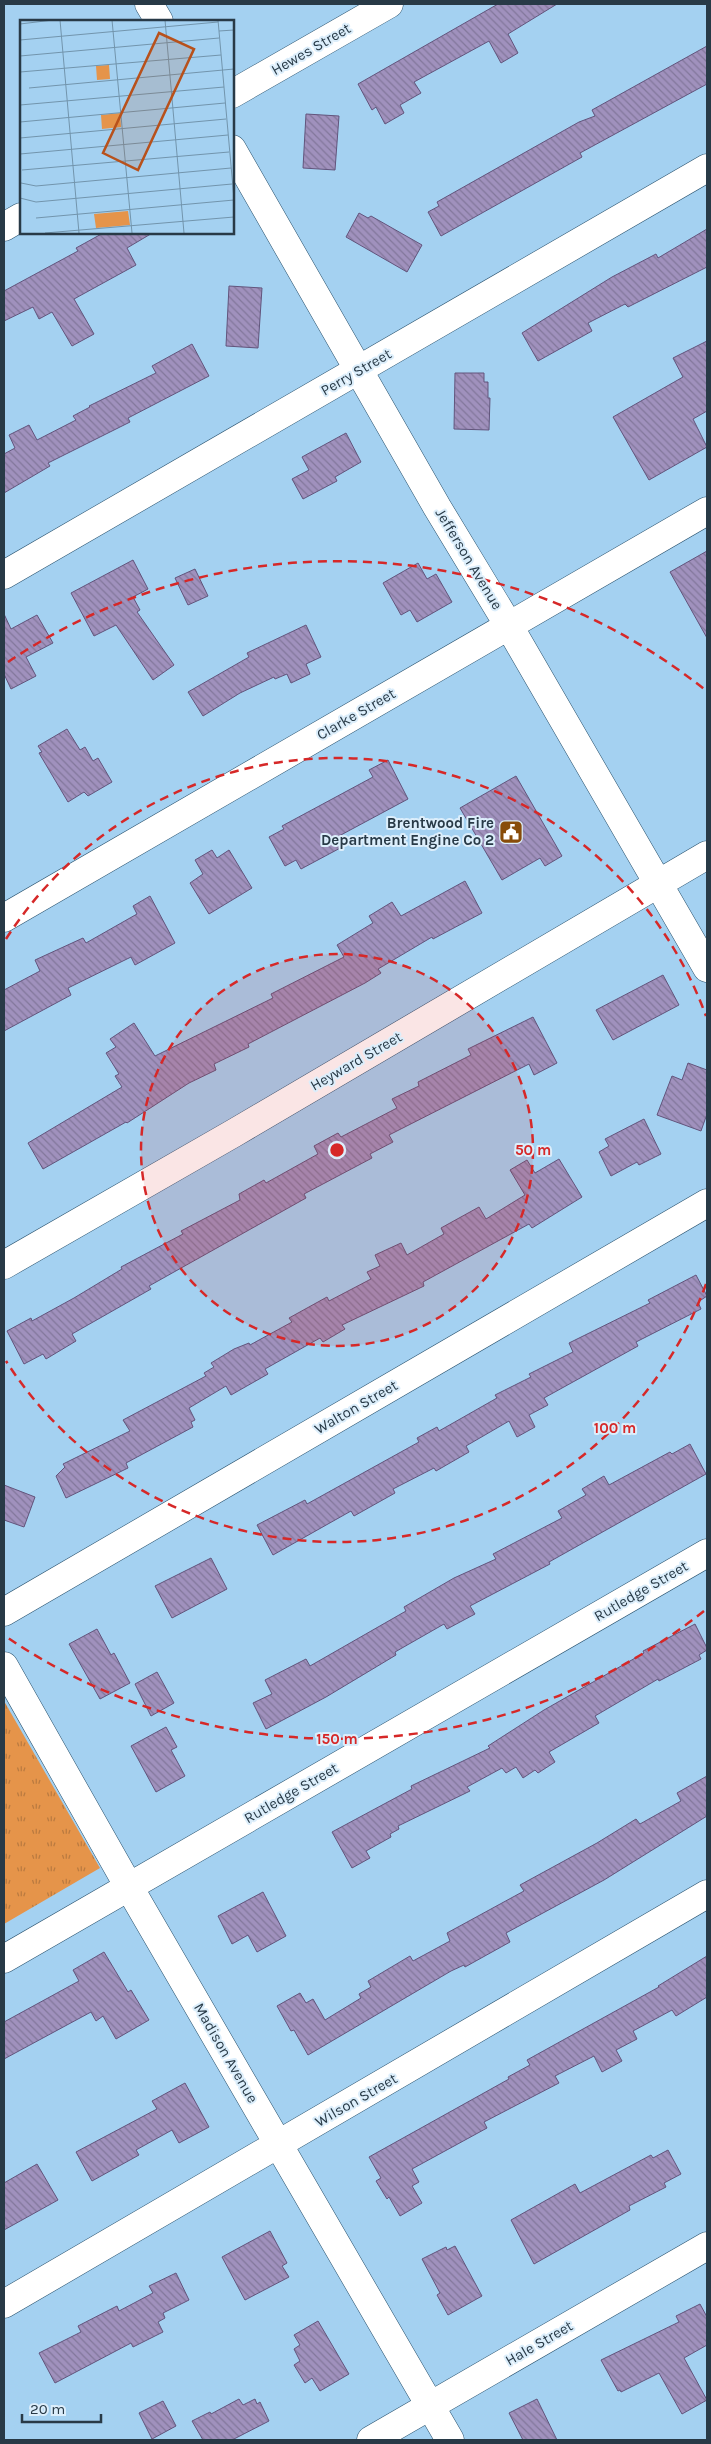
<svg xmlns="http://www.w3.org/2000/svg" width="711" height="2444" font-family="Karla,sans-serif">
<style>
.grass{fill:url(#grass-tufts)}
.building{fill:url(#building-back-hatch);stroke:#62547c}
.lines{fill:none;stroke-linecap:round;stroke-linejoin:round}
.street-casing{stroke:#28516d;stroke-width:29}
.street{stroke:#fff;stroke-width:28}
.ring{fill:none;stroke:#d62828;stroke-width:2.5;stroke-dasharray:9 6}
.labels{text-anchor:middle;stroke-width:4;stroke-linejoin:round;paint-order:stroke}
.street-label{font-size:15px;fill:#283a47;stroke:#dceefb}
.poi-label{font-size:15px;font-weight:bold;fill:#283a47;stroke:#dceefb;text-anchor:end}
.inset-road{fill:none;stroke:#7295ad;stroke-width:1}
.view{fill:#b8511b;fill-opacity:0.15;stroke:#b8511b;stroke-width:2.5}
.inset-edge{fill:none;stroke:#283a47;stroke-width:2.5}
.centre{fill:#d62828;stroke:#dceefb;stroke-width:2.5}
.ring-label{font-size:15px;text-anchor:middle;font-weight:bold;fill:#d62828;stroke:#dceefb;stroke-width:4;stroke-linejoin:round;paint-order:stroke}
</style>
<defs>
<pattern id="grass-tufts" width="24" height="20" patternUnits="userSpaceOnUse" patternTransform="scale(1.25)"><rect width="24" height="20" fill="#e5944a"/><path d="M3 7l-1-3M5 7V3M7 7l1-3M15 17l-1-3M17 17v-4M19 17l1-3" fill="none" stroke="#ba7a3f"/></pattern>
<pattern id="building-back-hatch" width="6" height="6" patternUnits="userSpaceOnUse" patternTransform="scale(1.25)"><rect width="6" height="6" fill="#a091bd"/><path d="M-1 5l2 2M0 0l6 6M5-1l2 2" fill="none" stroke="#82779b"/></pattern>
</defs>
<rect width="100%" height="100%" fill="#a4d1f1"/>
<path class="grass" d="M4 1701 100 1868 4 1924Z"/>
<path class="building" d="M498 4H557L508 34 518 53 501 63 489 41 414 82 421 93 400 105 404 113 385 124 376 107 372 110 358 84Z
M707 46V84L580 153 582 157 441 236 428 212 439 206 437 202 579 122 595 116 592 110Z
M306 114 339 116 335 170 303 168Z
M359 213 368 218 371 216 422 245 407 272 346 237Z
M707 229V267L628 307 625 304 588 323 592 331 538 361 522 333 612 277 656 254 658 258Z
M105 232H154L127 248 136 265 74 299 94 334 72 346 52 312 39 319 33 307 4 321V291L78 251 76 248Z
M229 286 262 288 258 348 226 346Z
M707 341V411L693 419 707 447 649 480 613 417 683 377 673 358Z
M192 344 209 376 128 418 130 422 48 463 50 466 4 493V454L15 448 9 435 29 425 37 440 76 420 73 416 90 407 89 406 156 373 152 366Z
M455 373H484V382H488V398H490L489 430 454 429Z
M346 433 361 462 335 477 337 481 303 499 292 479 309 470 302 457Z
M707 551V638L670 572Z
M133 560 148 589 133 597 140 610 137 612 174 665 153 680 116 625 94 636 71 593Z
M418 563 427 579 436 574 452 602 417 622 410 610 401 615 383 583Z
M195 569 208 596 188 605 175 578Z
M4 614 11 629 37 615 53 643 26 657 36 676 11 689 4 674Z
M306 625 321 657 306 664 310 674 291 683 287 674 275 679 274 677 240 693 203 716 188 692 249 657 247 653Z
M67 729 80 750 85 747 93 761 98 758 112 782 88 796 84 792 68 802 39 753 42 752 38 746Z
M388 760 408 799 339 836 344 846 301 869 296 860 285 866 269 837 284 829 282 826 373 777 369 770Z
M516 776 562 856 545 866 540 858 502 880 460 808Z
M212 850 217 858 229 850 252 888 209 914 190 883 203 874 195 860Z
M465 881 482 913 433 939 432 937 378 969 381 973 365 983 248 1044 249 1047 214 1064 216 1070 189 1083 127 1123 126 1122 43 1169 28 1143 122 1087 115 1076 119 1074 106 1053 116 1047 110 1039 134 1023 155 1056 273 998 271 994 344 957 337 945 373 923 369 916 392 902 401 916Z
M150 896 175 943 135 965 131 957 68 988 71 995 4 1031V990L40 971 35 960 83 938 86 943 137 914 133 906Z
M663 975 679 1005 613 1040 596 1010Z
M533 1017 557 1063 534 1075 529 1064 389 1135 393 1142 370 1154 372 1158 304 1194 306 1198 149 1286 151 1289 72 1334 76 1341 46 1359 43 1354 24 1364 7 1331 31 1318 32 1321 74 1298 122 1269 121 1267 183 1234 181 1231 240 1200 239 1194 264 1180 266 1183 318 1154 314 1146 338 1133 341 1137 397 1108 392 1099 419 1086 418 1082 471 1055 468 1049Z
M688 1063 707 1070V1114L701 1131 657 1115 672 1076 682 1080Z
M644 1119 661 1154 639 1165 637 1162 611 1176 599 1152 609 1146 605 1139Z
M559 1159 582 1197 532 1228 529 1224 423 1282 424 1286 342 1325 345 1329 323 1342 320 1338 265 1369 268 1374 231 1395 226 1386 189 1408 195 1420 191 1422 193 1427 126 1463 128 1468 66 1498 56 1476 65 1467 63 1464 130 1431 123 1420 206 1376 204 1373 214 1367 211 1363 234 1349 249 1343 250 1345 292 1322 289 1318 327 1297 329 1301 371 1279 367 1272 380 1266 375 1255 401 1243 407 1255 444 1234 441 1228 479 1207 486 1219 525 1195 510 1170 527 1160 535 1173Z
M696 1275 707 1296 698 1302 701 1309 636 1342 638 1346 544 1398 548 1405 529 1415 535 1427 517 1437 509 1421 466 1446 469 1452 436 1471 434 1468 393 1489 395 1493 354 1516 351 1511 273 1555 257 1525 305 1500 307 1504 419 1442 417 1438 437 1427 439 1431 497 1398 495 1395 531 1377 529 1374 573 1352 569 1343 650 1303 648 1300Z
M690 1444 706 1474 549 1562 550 1564 470 1606 475 1614 447 1629 444 1624 395 1652 396 1655 326 1697 266 1729 253 1703 272 1694 265 1680 306 1659 310 1666 406 1611 404 1607 454 1578 496 1559 493 1554 562 1518 558 1511 586 1495 582 1489 604 1476 609 1485 670 1452 672 1454Z
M4 1485 35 1497 24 1527 4 1520Z
M211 1558 227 1589 172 1618 155 1586Z
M695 1624 707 1648V1650L699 1655 701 1659 659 1681 658 1679 595 1716 599 1723 549 1752 555 1762 538 1773 535 1770 523 1778 516 1767 506 1773 502 1768 467 1787 470 1791 398 1826 399 1829 390 1834 391 1837 366 1851 370 1858 352 1868 332 1832 412 1789 411 1786 490 1748 488 1746 544 1710 644 1653 643 1651Z
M97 1629 111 1655 114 1653 130 1683 100 1699 69 1644Z
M157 1672 174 1703 151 1716 135 1684Z
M166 1727 177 1747 171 1750 185 1776 156 1792 131 1746Z
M707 1776V1816L604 1880 506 1933 510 1942 465 1967 464 1965 451 1971 308 2055 294 2030 291 2031 277 2006 300 1993 306 2003 313 1999 325 2020 361 1998 359 1994 371 1987 368 1981 410 1956 413 1961 450 1941 447 1933 524 1891 520 1885 597 1843 636 1819 640 1824 681 1801 677 1793Z
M263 1892 286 1936 257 1952 248 1935 232 1944 218 1916Z
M104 1952 128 1992 131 1990 149 2020 116 2039 103 2016 96 2021 91 2012 4 2059V2022L79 1981 73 1970Z
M707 1956V1997L676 2016 672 2010 633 2031 637 2039 616 2050 622 2061 602 2072 594 2056 555 2076 559 2083 484 2122 487 2128 412 2169 419 2182 412 2186 422 2203 400 2216 389 2197 387 2199 376 2181 381 2178 369 2157 509 2079 508 2077 530 2065 527 2060 659 1987 658 1986Z
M185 2083 209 2127 179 2143 172 2130 136 2150 139 2155 92 2181 76 2152 157 2109 152 2101Z
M668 2150 681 2174 664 2183 666 2187 629 2206 630 2210 534 2264 511 2220 575 2184 580 2193 651 2155 653 2158Z
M37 2164 58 2200 4 2230V2183Z
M270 2231 287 2263 282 2266 289 2277 245 2300 222 2257Z
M455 2246 482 2296 448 2315 437 2295 440 2293 422 2259 446 2247 447 2250Z
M176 2273 189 2300 163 2313 165 2318 158 2322 163 2332 133 2347 131 2343 55 2383 39 2353 81 2332 78 2326 117 2306 119 2311 153 2293 149 2286Z
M700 2304 707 2317V2345L684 2358 707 2400 682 2414 659 2373 621 2392 620 2390 618 2391 601 2360 679 2322 676 2316Z
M318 2321 349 2374 320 2391 312 2378 305 2383 294 2365 300 2361 294 2349 300 2345 294 2335Z
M239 2399 243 2405 255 2399 257 2404 260 2402 269 2421 232 2440H203L192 2421 210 2412 211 2414Z
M537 2399 557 2440H523L509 2413Z
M163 2401 176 2426 152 2439 139 2413Z"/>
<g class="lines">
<g class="street-casing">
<path id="street" d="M149 4 159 21
M232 94 389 4
M232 149 437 507 509 626 707 968
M4 227 21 217
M4 575 707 168
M4 918 707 511
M4 1265 234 1133 707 855
M4 1612 707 1203
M4 1666 129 1887 450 2440
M4 1959 707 1553
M4 2304 707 1894
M371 2440 707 2246"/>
</g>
<use href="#street" class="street"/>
</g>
<circle cx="337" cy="1150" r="196" fill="#d62828" fill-opacity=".12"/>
<g class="ring">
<circle cx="337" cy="1150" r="196"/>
<path d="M706 1284A393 393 0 0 1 6 1361M6 939A393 393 0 0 1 706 1016"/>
<path d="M704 1611A589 589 0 0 1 8 1638M8 662A589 589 0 0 1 704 689"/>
</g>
<defs>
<g id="civic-square" transform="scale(1.25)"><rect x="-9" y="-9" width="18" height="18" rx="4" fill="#884c09" stroke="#dceefb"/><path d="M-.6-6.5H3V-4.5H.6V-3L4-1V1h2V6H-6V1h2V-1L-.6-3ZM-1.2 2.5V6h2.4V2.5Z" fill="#fff"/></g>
</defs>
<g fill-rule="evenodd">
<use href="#civic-square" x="511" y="832"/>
</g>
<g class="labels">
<g class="street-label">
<text transform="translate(311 49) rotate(-30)" y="5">Hewes Street</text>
<text transform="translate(356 372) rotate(-30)" y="5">Perry Street</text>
<text transform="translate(469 559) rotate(59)" y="5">Jefferson Avenue</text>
<text transform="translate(356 714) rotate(-30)" y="5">Clarke Street</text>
<text transform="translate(356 1061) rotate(-30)" y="5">Heyward Street</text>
<text transform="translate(356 1407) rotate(-30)" y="5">Walton Street</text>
<text transform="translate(641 1591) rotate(-30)" y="5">Rutledge Street</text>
<text transform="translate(291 1793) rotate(-30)" y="5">Rutledge Street</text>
<text transform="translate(226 2053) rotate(60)" y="5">Madison Avenue</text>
<text transform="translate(356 2100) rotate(-30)" y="5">Wilson Street</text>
<text transform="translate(539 2343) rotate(-30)" y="5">Hale Street</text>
</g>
<g class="poi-label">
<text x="494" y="828">Brentwood Fire<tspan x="494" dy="17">Department Engine Co 2</tspan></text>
</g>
</g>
<g transform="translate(20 20)">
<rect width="214" height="214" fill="#a4d1f1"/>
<path d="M89 45 90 59 77 60 76 46ZM100 93 101 107 82 109 81 95ZM108 191 110 205 76 208 74 194Z" fill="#e5944a"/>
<path class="inset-road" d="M40 0 59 213M92 0 112 213M145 0 164 213M198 0 214 179M0 4 33 0M199 11 214 10M0 20 198 2M0 36 199 18M0 52 201 35M9 68 214 49M0 85 204 67M0 102 205 83M0 118 206 99M0 132V163M0 134 208 115M2 150 209 132M1 163 16 166 211 148M0 178 16 182 212 164M16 198 214 180M25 213 214 197"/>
<path class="view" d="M139 13 174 29 118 150 83 133Z"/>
<rect width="214" height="214" class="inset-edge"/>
</g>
<circle cx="337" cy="1150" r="8" class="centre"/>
<g class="ring-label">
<text x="533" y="1155">50 m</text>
<text x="615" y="1433">100 m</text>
<text x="337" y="1744">150 m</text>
</g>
<rect width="711" height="2444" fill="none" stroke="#283a47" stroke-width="10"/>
<path d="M22 2414v8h79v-8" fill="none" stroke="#283a47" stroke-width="2.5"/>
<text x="30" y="2414" font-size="15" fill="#283a47" stroke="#dceefb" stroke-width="4" paint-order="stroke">20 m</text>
</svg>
